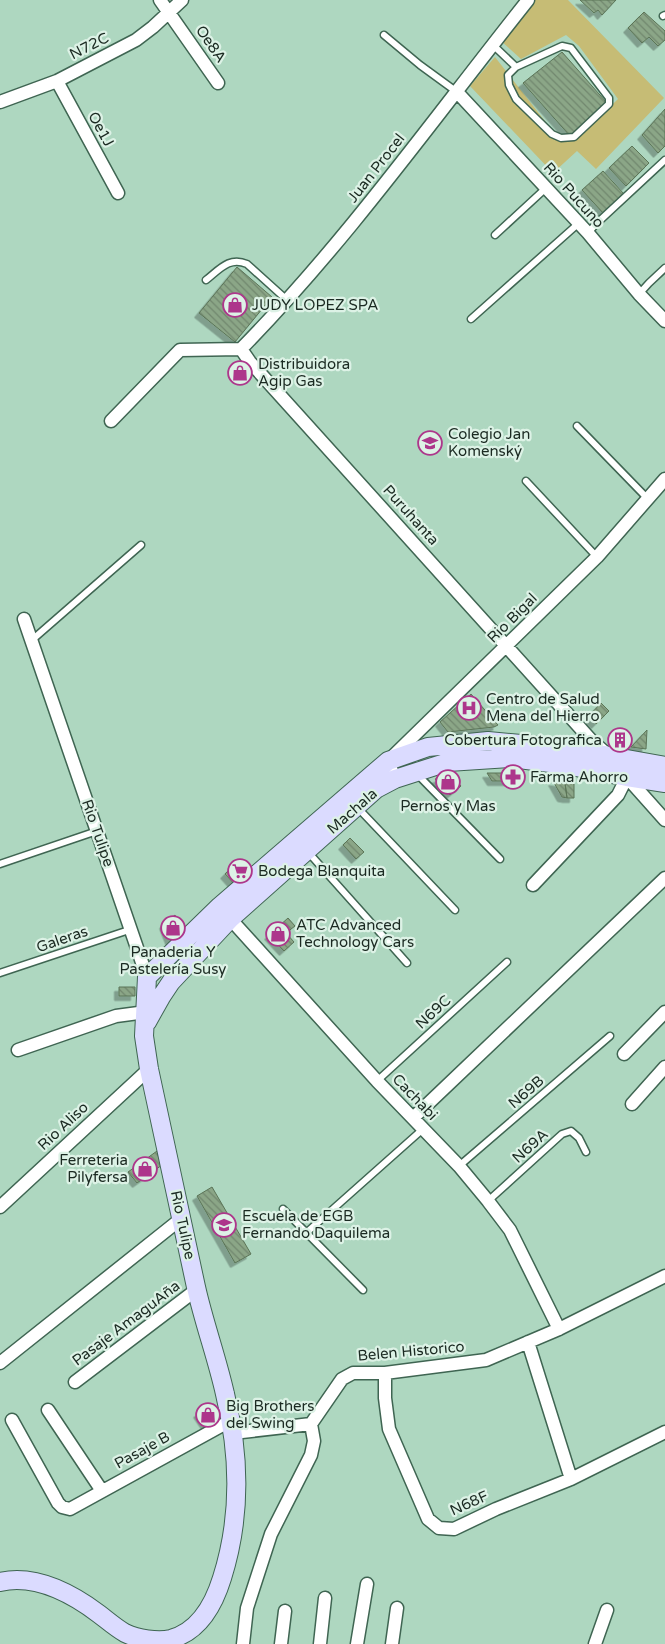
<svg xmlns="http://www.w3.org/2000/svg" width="665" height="1644" font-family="'Varela Round',sans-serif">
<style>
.green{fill:#c6bc75}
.building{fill:url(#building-back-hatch);stroke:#5b7457;filter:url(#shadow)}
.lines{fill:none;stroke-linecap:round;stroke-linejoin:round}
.service-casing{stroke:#3f6552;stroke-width:9}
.minor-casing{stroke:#3f6552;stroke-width:15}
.secondary-casing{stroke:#3f6552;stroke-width:20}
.service{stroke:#fff;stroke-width:6}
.minor{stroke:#fff;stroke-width:12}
.secondary{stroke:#dbdbff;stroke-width:18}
.labels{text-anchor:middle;stroke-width:4.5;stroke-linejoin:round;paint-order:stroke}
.street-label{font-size:15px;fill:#1b2a22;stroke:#ddf2e6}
.poi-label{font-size:15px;fill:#1b2a22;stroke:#ddf2e6;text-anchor:start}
</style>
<defs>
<pattern id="building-back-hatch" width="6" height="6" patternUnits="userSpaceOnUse" patternTransform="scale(1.25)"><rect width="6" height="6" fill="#8ba687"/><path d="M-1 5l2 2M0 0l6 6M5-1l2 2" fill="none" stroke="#71876e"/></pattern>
<filter id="shadow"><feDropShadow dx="-4.5" dy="4.5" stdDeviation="0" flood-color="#0004"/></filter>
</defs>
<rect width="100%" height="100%" fill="#aed7c0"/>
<path class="green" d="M535 0H568L664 98 596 169 577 151 553 173 470 86 495 57 555 134 579 137 618 99 579 46 566 35 521 59 500 40Z"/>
<path class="building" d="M580 0H616L602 15 598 10 594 13Z
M644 12 665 31V40L658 46 649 37 642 43 628 28Z
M562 52 607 103 570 136 523 83Z
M665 109V146L658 153 642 135Z
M632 146 649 163 626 186 609 168Z
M603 171 624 194 603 213 582 190Z
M237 267 272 297 235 342 199 313Z
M471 694 498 725 494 727 448 732 440 722Z
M601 703 609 711 596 724 588 717Z
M647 730 646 749 631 747Z
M619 733 627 739 620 747 613 740Z
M487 773H506L511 781H492Z
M506 773H516L520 781H511Z
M451 775 461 786 450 795 435 779Z
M553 781 565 783 567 798 562 797Z
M565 783 574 784V798H567Z
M350 838 364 852 356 859 343 845Z
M238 862 248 874 241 880 231 868Z
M231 868 241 880 235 885 225 874Z
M175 915 182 932 171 942 164 924Z
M288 918 295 926 286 933 294 942 284 951 269 935Z
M119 987H135V996H119Z
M157 1151 162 1165 137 1183 128 1172Z
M212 1187 251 1254 235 1263 197 1196Z
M214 1404 217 1418 206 1425 198 1413Z"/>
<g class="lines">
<g class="service-casing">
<path id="service" d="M663 16 665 15
M384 35 420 65 457 92
M493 45 516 67 562 46 571 48 609 98V104L574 137 561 138 552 134 516 99 509 85 508 75 516 67
M588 233 595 225 665 160
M495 235 546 188
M206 280C219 270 229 256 247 264L287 300
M639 294 649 283 665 268
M471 319 579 223
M577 426 648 499
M526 481 597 557
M32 640 141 545
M416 773 500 859
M357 807 455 910
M308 852 407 963
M0 864 97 831
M0 973 132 929
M377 1081 507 962
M459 1166 610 1036
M488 1201 562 1134 571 1131 579 1138 586 1152
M283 1209 363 1290
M306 1233 423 1129"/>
</g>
<g class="minor-casing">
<path id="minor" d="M160 0 218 83
M57 81 118 193
M457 92 588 233 639 294 665 321
M0 102 57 81 136 40 153 27 182 0
M241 349 250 362 591 740 608 755
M241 349C347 241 434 118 528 0
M111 421 180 350 241 349
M24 619 147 977
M624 774 665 820
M395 779 388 761 597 557 665 479
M533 885 618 795 627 777
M225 913 377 1081 459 1166 488 1201 510 1230 559 1329
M18 1050 116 1016 146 1012
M624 1054 665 1012
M632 1104 665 1067
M413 1118 665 878
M0 1207 149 1069
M528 1342 571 1479
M0 1363 182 1218
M385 1373V1398L389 1429 428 1519 439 1528 454 1529 496 1509 571 1479 665 1432
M75 1382 196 1290
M48 1410 102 1491
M12 1420 58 1503 62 1507 70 1509 230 1421
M233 1433 311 1424
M243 1644 247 1608 271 1534 311 1455 314 1441 311 1424 342 1379 353 1373H385L486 1360 559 1329 665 1276
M281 1644 285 1611
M320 1644 325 1598
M357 1644 367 1584
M392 1644 397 1608
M595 1644 607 1610"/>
</g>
<g class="secondary-casing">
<path id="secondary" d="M147 1022 161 997 171 982 230 919 376 789 395 779 448 762 511 758 566 765 627 777 665 783
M0 1582C35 1574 71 1593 99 1614 107 1620 116 1628 125 1633 137 1639 158 1642 171 1639 200 1631 214 1604 222 1578 241 1518 240 1455 225 1394 217 1358 204 1323 196 1287 180 1214 165 1142 149 1069L144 1036 147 977 220 906 388 761 428 747 488 741 565 748 665 766"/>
</g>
<use href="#service" class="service"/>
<use href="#minor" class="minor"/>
<use href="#secondary" class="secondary"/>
</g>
<defs>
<g id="shop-ring" transform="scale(1.25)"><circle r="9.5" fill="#ddf2e6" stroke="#ad368b" stroke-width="1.5"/><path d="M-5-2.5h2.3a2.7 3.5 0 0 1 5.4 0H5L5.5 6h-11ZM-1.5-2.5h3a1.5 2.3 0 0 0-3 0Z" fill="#ad368b"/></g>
<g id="school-ring" transform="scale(1.25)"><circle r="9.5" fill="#ddf2e6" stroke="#ad368b" stroke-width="1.5"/><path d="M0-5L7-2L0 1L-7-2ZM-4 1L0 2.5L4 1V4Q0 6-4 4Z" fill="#ad368b"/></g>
<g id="hospital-ring" transform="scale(1.25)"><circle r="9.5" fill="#ddf2e6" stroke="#ad368b" stroke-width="1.5"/><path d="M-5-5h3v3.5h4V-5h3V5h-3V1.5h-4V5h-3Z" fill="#ad368b"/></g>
<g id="building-ring" transform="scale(1.25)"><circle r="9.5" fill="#ddf2e6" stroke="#ad368b" stroke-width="1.5"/><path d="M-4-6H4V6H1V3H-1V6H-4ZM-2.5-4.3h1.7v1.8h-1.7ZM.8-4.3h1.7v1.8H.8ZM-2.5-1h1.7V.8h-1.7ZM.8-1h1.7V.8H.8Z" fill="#ad368b"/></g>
<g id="pharmacy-ring" transform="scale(1.25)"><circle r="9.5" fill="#ddf2e6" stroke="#ad368b" stroke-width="1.5"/><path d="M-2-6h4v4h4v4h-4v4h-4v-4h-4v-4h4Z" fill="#ad368b"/></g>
<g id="supermarket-ring" transform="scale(1.25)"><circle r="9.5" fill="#ddf2e6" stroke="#ad368b" stroke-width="1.5"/><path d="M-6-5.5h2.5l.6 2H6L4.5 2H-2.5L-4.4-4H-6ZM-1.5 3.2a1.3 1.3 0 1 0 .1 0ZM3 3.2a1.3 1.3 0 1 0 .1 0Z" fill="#ad368b"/></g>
</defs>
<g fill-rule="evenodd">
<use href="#shop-ring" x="235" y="305"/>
<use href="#shop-ring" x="240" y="373"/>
<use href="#school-ring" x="430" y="443"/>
<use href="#hospital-ring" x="469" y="708"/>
<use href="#building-ring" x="620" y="740"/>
<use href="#pharmacy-ring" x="513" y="777"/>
<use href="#shop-ring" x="448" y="782"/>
<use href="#supermarket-ring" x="240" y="871"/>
<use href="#shop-ring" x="173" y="928"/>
<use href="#shop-ring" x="278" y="934"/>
<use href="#shop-ring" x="145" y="1169"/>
<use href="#school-ring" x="224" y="1225"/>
<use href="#shop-ring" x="208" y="1415"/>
</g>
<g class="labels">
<g class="street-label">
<text transform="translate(211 44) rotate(55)" y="5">Oe8A</text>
<text transform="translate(89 46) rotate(-27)" y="5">N72C</text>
<text transform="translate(101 129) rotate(61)" y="5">Oe1J</text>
<text transform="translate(376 168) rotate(-52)" y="5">Juan Procel</text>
<text transform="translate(574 195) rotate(48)" y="5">Rio Pucuno</text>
<text transform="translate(411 515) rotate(48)" y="5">Puruhanta</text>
<text transform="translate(512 618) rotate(-45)" y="5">Rio Bigal</text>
<text transform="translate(352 811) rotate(-41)" y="5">Machala</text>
<text transform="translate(98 833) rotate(71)" y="5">Rio Tulipe</text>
<text transform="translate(62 939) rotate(-19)" y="5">Galeras</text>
<text transform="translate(433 1012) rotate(-43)" y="5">N69C</text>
<text transform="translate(526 1092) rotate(-41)" y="5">N69B</text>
<text transform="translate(415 1097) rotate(46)" y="5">Cachabi</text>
<text transform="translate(63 1126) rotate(-43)" y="5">Rio Aliso</text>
<text transform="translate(530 1146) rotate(-42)" y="5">N69A</text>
<text transform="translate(183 1225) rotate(78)" y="5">Rio Tulipe</text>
<text transform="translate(126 1323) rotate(-37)" y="5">Pasaje AmaguAña</text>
<text transform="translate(411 1351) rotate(-5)" y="5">Belen Historico</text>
<text transform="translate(142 1450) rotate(-29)" y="5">Pasaje B</text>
<text transform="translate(469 1503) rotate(-24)" y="5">N68F</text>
</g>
<g class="poi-label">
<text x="252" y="310">JUDY LOPEZ SPA</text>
<text x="258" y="369">Distribuidora<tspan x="258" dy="17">Agip Gas</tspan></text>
<text x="448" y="439">Colegio Jan<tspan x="448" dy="17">Komenský</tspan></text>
<text x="486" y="704">Centro de Salud<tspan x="486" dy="17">Mena del Hierro</tspan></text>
<text x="602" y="745" text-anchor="end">Cobertura Fotografica</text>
<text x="530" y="782">Farma Ahorro</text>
<text x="448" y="811" text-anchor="middle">Pernos y Mas</text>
<text x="258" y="876">Bodega Blanquita</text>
<text x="296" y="930">ATC Advanced<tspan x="296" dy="17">Technology Cars</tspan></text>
<text x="173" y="957" text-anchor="middle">Panaderia Y<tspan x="173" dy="17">Pastelería Susy</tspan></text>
<text x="128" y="1165" text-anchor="end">Ferreteria<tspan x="128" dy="17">Pilyfersa</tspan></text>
<text x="242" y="1221">Escuela de EGB<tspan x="242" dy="17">Fernando Daquilema</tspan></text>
<text x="226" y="1411">Big Brothers<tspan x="226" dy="17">del Swing</tspan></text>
</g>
</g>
</svg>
